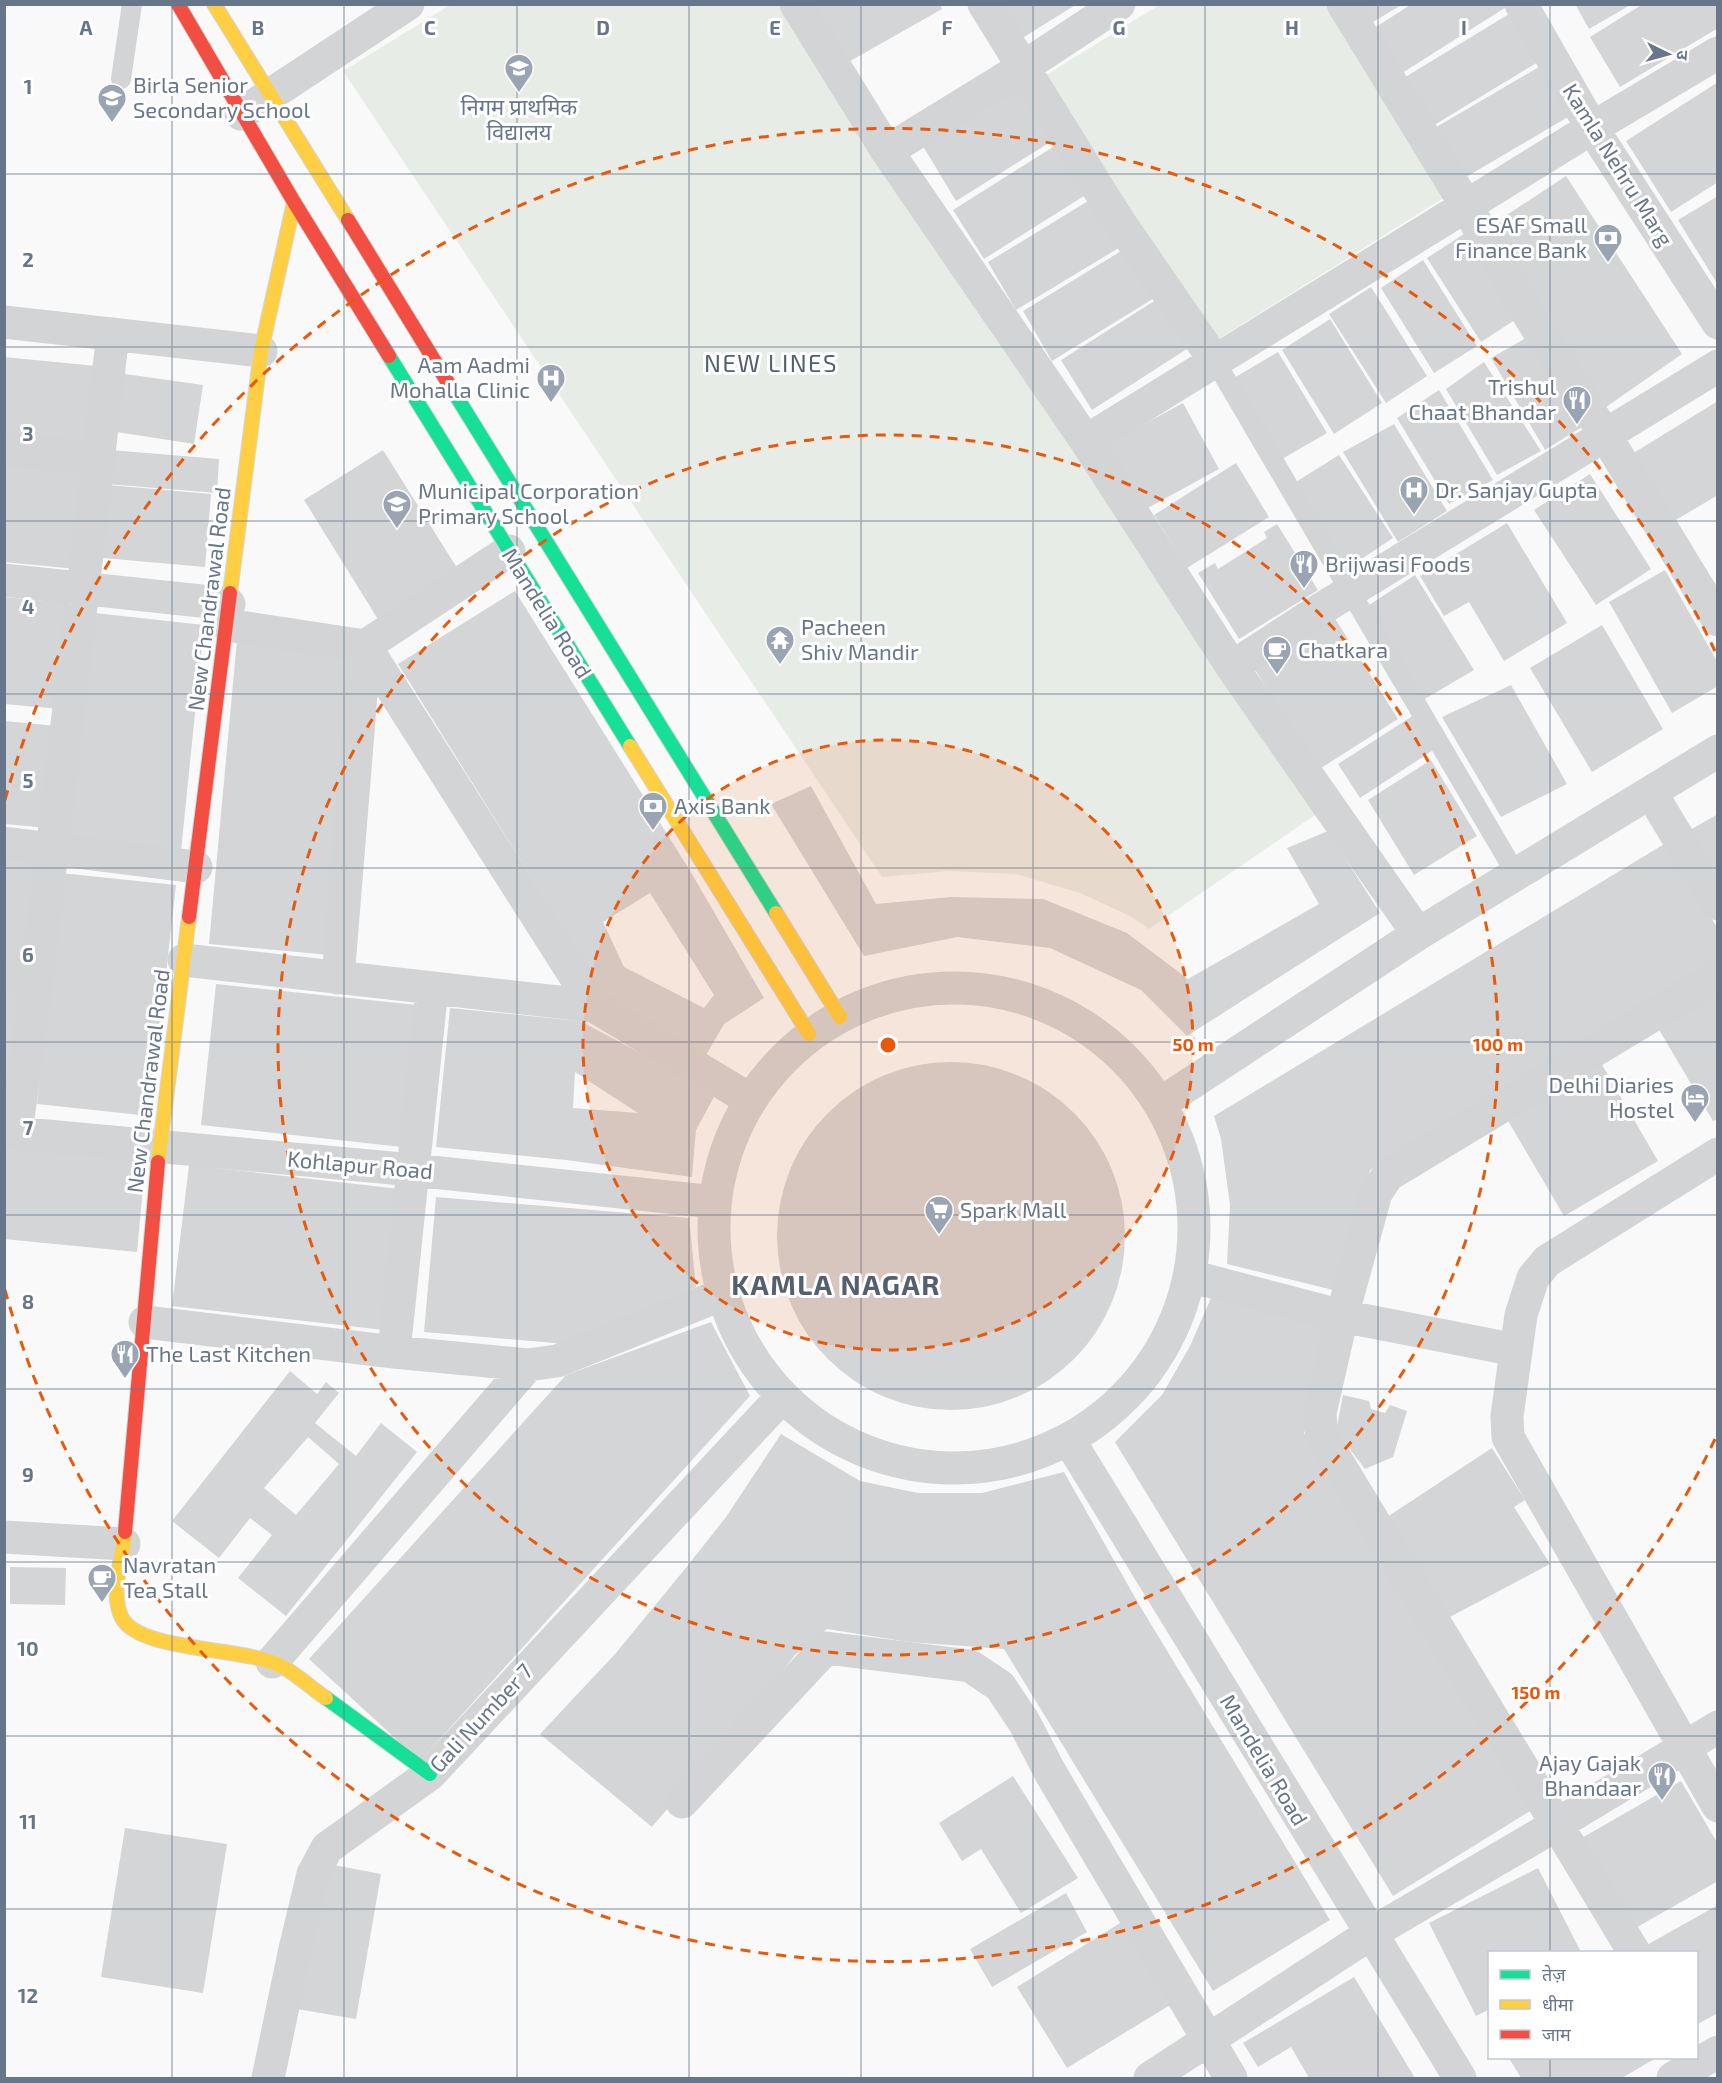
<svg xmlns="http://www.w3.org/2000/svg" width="1722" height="2083" font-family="'Exo 2','Noto Sans Devanagari',sans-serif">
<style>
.green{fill:#e8ece7}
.building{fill:#d4d5d6;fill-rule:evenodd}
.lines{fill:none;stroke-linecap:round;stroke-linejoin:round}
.fast-casing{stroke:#d4d6d8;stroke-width:16}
.slow-casing{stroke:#d4d6d8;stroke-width:16}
.jam-casing{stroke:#d4d6d8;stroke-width:16}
.lane{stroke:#d3d4d5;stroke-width:20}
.street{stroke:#d3d4d5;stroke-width:33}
.fast{stroke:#16e098;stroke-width:14}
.slow{stroke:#ffcf43;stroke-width:14}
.jam{stroke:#f24e42;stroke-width:14}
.grid{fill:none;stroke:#67768b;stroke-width:1.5;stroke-opacity:0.55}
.ring{fill:none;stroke:#e8590c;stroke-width:3;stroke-dasharray:10 8}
.labels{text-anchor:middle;stroke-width:6;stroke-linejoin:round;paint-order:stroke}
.poi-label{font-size:22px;fill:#67768b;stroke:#fff;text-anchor:start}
.street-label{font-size:22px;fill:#67768b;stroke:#fff}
.neighbourhood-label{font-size:24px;letter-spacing:1.5px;fill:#55606f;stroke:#fff}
.district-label{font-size:28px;font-weight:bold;letter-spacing:1.5px;fill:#55606f;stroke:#fff}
.grid-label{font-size:20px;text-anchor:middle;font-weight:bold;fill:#67768b;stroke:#fff;stroke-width:6;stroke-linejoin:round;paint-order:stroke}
.centre{fill:#e8590c;stroke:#fff;stroke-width:3}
.ring-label{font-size:18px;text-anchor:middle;font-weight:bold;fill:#e8590c;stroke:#fff;stroke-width:6;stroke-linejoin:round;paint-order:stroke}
</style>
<rect width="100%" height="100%" fill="#f9f9f9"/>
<path class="green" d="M450 5H779L1318 813 1149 929 1130 916 1080 893 1016 874 949 871 882 877 343 71Z
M1159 5H1325L1445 197 1209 345 1043 77Z"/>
<path class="building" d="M812 4H940L942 9 845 64Z
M993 4H1077L1016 42Z
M1355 4H1403L1368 25Z
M1412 4H1511L1399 75 1371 30Z
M1575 4H1632L1589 29Z
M1643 4H1718V28L1620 87 1590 37Z
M1514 11 1543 59 1431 127 1402 79Z
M1544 64 1573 114 1461 180 1433 129Z
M1718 82V182L1671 212 1626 141Z
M1023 83 1057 138 956 201 923 146Z
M1061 142 1092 191 984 259 953 210Z
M1566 176 1682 354 1599 412 1487 228Z
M1718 196V285L1678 220Z
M1093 198 1122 246 1016 310 988 262Z
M1470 230 1524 314 1481 342 1427 258Z
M1126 248 1156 297 1052 361 1023 311Z
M1423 260 1477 346 1434 373 1381 288Z
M1371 287 1427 376 1386 403 1329 314Z
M1159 298 1190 347 1092 410 1061 360Z
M1330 319 1382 403 1334 434 1282 350Z
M1533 334 1590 422 1545 450 1491 358Z
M1278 352 1327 433 1282 459 1234 378Z
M4 357 96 366 86 452 4 443Z
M1484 362 1541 451 1497 475 1446 389Z
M111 372 203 385 194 444 104 430Z
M1439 390 1493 480 1449 504 1397 418Z
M1718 401V495L1669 524 1627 457Z
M1183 403 1219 469 1135 515 1100 448Z
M1394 424 1447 511 1398 542 1343 452Z
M110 450 219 459 217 493 107 484Z
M383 450 459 571 379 621 304 500Z
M1339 455 1393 538 1348 568 1296 482Z
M4 459 87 467 77 569 4 562Z
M1236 463 1269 517 1187 568 1154 515Z
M1590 474 1651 569 1596 605 1534 510Z
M108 485 211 494 205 567 103 558Z
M1507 523 1567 623 1504 661 1469 602 1444 616 1420 576Z
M1277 524 1318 590 1239 639 1198 573 1215 563 1218 569 1267 538 1264 532Z
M1665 570 1718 663V686L1672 713 1609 602Z
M1415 575 1474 670 1423 700 1366 607Z
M515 591 689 869 764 998 724 1024 705 1057 593 989 572 942 398 664ZM650 893 714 995 704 1008 624 967 603 922Z
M4 597 69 603 60 709 4 704Z
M86 612 204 625 181 851 63 839Z
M1334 617 1398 719 1318 770 1254 668Z
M1602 625 1663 729 1592 772 1530 668Z
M237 640 359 652 330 955 209 944Z
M1511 685 1567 784 1501 817 1442 717Z
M1417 713 1438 747 1360 798 1338 764Z
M4 721 57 726 48 828 4 824Z
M1431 760 1477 836 1414 875 1368 800Z
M811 786 876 904 951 897 1043 899 1127 933 1188 979 1319 904 1287 848 1328 831 1380 913 1187 1036 1141 990 1050 948 957 937 864 956 771 804Z
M1718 814V875L1690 830Z
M1666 843 1718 929V960L1370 1170 1337 1291 1227 1264 1230 1205 1221 1139 1214 1116Z
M4 848 42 852 31 964 4 961Z
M61 873 176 885 150 1116 37 1104Z
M216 984 417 1005 402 1147 201 1125Z
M4 985 27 987 4 1103Z
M1718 992V1119L1713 1121 1658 1028Z
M450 1008 580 1021 716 1093 696 1130 692 1177 566 1160 436 1147ZM575 1072 638 1113 573 1108Z
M777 1236a174 174 0 1 1 348 0a174 174 0 1 1-348 0Z
M1601 1063 1658 1161 1564 1216 1507 1119Z
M4 1141 146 1155 137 1252 4 1239Z
M189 1165 400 1189 384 1330 172 1306Z
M436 1197 689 1218 696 1287 566 1344 424 1332Z
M1211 1298 1332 1329 1304 1433 1535 1808 1393 1896 1115 1442 1162 1395 1190 1346Z
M711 1322 750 1396 420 1761 309 1659 566 1375Z
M290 1371 317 1394 326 1382 339 1393 315 1423 356 1456 381 1423 417 1452 286 1616 238 1578 272 1535 250 1518 219 1558 172 1521ZM308 1437 339 1464 296 1515 264 1488Z
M1343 1395 1369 1401 1371 1409 1385 1413 1390 1405 1407 1411 1393 1457 1365 1469 1336 1431Z
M781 1434 860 1481 918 1493H982L1064 1472 1137 1601 1330 1920 1213 1991 1004 1649 909 1642 827 1629 795 1655 762 1697 652 1827 540 1734 616 1653 689 1564 726 1517Z
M1492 1448 1525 1500 1514 1507 1550 1564 1448 1618 1384 1519Z
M10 1567 66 1568 65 1605 10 1604Z
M1013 1776 1078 1878 1021 1913 981 1849 962 1861 939 1823Z
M1681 1781 1718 1844V1881L1632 1930 1580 1839Z
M125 1828 227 1844 203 1993 101 1977Z
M323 1863 381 1874 356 2019 297 2009Z
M1538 1868 1581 1952H1490V2009L1476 2016 1429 1923Z
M1066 1893 1087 1932 992 1987 970 1949Z
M1718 1905V2013L1696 2025V1952H1649L1645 1946Z
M1125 1920 1175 2002 1067 2068 1017 1987Z
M1354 1977 1415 2078H1309L1291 2047 1258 2067 1243 2043Z
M1509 2058H1656L1622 2078H1521Z"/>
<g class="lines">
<g class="fast-casing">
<path id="fast" d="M389 356 630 746
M450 386 776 913
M326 1698 430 1774"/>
</g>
<g class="slow-casing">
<path id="slow" d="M214 4 348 220
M230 593 261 351 294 202
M630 746 809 1034
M776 913 840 1017
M158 1162 189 917
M125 1532C123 1559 109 1592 122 1618 140 1652 246 1647 281 1666 297 1674 311 1688 326 1698"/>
</g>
<g class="jam-casing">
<path id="jam" d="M178 4 294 202 389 356
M348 220 450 386
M189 917 230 593
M125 1532 158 1162"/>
</g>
<path class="lane" d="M121 79 132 4
M1215 361 1516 874"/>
<path class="street" d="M796 4 887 151 1086 441 1232 667 1418 934
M984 4 1116 217 1215 361
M1343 4 1467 207 1530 317 1605 435 1718 620
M1521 4 1592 128 1718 323
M241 114 408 4
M887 151 1022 68 1119 4
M4 322 261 351
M1086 441 1592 128 1718 53
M4 449 98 459
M4 580 229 604
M227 625 365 646 338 978
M1232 667 1321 609 1718 366
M1651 793 1718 904
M4 843 196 867
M184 960 594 1006 365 646 509 551
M4 975 37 979
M714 1228a240 240 0 1 1 480 0a240 240 0 1 1-480 0Z
M594 1006 751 1100
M1161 1103 1418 934 1718 751
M4 1132 413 1170 715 1202
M16 1133 37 979 113 334
M1718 1154 1547 1261 1533 1278 1521 1315 1507 1416 1508 1437 1718 1806
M1190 1276 1342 1316 1516 1350
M145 1322 394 1352 528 1365 557 1361 723 1294
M394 1352 432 988
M1069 1440 1460 2078
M4 1537 124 1544
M272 1662 528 1365
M682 1802 826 1648 970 1666 1000 1686 1024 1722 1050 1772 1231 2078
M1634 1952 1326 1443 1321 1430 1320 1413 1342 1316 1376 1193 1388 1175 1718 976
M268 2078 295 1949 313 1874 327 1848 430 1774 782 1397
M1150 2078 1370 1934 1556 1825 1718 1727
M1673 2078 1718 2052"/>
<use href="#fast" class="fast"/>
<use href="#slow" class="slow"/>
<use href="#jam" class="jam"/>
</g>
<path class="grid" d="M172 4V2078M344 4V2078M517 4V2078M689 4V2078M861 4V2078M1033 4V2078M1205 4V2078M1378 4V2078M1550 4V1952M4 174H1718M4 347H1718M4 521H1718M4 694H1718M4 868H1718M4 1042H1718M4 1215H1718M4 1389H1718M4 1562H1718M4 1736H1718M4 1909H1718M1550 2058V2078"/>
<circle cx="888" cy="1045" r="305" fill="#e8590c" fill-opacity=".12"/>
<g class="ring">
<circle cx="888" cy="1045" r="305"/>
<circle cx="888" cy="1045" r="610"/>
<path d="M1715 1439A916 916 0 0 1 5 1290M5 800A916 916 0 0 1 1715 651"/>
</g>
<defs>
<g id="school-pin" transform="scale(1.5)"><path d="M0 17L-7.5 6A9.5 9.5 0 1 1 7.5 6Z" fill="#9aa4b2" stroke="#fff"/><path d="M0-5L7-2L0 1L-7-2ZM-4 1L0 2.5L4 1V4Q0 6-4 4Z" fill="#fff"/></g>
<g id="bank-pin" transform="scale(1.5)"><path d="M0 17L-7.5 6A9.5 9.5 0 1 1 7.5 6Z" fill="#9aa4b2" stroke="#fff"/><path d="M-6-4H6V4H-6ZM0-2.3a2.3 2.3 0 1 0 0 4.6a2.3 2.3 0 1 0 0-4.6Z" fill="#fff"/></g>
<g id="hospital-pin" transform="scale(1.5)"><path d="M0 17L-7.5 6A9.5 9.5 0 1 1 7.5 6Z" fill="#9aa4b2" stroke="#fff"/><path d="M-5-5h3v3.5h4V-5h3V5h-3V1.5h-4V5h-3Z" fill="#fff"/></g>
<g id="restaurant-pin" transform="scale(1.5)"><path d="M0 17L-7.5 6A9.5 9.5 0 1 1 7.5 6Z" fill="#9aa4b2" stroke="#fff"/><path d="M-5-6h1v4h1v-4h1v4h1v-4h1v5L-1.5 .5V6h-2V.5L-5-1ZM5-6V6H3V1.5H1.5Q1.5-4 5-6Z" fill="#fff"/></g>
<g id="temple-pin" transform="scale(1.5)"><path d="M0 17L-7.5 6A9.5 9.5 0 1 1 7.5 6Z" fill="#9aa4b2" stroke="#fff"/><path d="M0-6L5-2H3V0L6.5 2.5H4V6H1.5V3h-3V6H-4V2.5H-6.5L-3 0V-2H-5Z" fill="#fff"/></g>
<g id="cafe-pin" transform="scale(1.5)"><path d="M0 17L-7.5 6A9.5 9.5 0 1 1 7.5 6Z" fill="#9aa4b2" stroke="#fff"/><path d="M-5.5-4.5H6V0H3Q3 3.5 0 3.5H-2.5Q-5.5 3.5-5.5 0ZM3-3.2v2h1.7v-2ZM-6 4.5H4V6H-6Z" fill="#fff"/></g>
<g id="hotel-pin" transform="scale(1.5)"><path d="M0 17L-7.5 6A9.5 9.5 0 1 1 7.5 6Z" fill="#9aa4b2" stroke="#fff"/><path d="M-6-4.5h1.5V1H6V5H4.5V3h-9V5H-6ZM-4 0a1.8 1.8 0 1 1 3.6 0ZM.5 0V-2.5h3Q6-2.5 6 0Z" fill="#fff"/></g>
<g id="supermarket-pin" transform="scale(1.5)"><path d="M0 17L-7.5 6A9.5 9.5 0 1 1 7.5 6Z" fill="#9aa4b2" stroke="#fff"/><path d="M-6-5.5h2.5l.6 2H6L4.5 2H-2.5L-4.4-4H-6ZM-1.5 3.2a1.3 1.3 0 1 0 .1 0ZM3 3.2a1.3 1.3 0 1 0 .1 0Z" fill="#fff"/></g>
</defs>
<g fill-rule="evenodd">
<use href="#school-pin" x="519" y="68"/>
<use href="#school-pin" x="112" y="98"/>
<use href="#bank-pin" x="1608" y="238"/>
<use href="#hospital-pin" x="551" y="378"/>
<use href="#restaurant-pin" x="1577" y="400"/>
<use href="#hospital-pin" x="1414" y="490"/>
<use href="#school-pin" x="397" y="504"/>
<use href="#restaurant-pin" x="1304" y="564"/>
<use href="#temple-pin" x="780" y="640"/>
<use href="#cafe-pin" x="1277" y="650"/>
<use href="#bank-pin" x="653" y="806"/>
<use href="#hotel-pin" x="1695" y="1098"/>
<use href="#supermarket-pin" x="939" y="1210"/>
<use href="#restaurant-pin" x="125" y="1354"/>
<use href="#cafe-pin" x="102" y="1578"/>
<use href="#restaurant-pin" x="1662" y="1776"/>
</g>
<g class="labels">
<g class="poi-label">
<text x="133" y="93">Birla Senior<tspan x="133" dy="25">Secondary School</tspan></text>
<text x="519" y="115" text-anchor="middle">निगम प्राथमिक<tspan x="519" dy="25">विद्यालय</tspan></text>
<text x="1587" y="233" text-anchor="end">ESAF Small<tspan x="1587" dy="25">Finance Bank</tspan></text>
<text x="530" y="373" text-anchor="end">Aam Aadmi<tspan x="530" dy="25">Mohalla Clinic</tspan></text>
<text x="1556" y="395" text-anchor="end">Trishul<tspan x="1556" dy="25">Chaat Bhandar</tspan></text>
<text x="1435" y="498">Dr. Sanjay Gupta</text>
<text x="418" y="499">Municipal Corporation<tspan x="418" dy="25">Primary School</tspan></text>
<text x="1325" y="572">Brijwasi Foods</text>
<text x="801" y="635">Pacheen<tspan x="801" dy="25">Shiv Mandir</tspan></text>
<text x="1298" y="658">Chatkara</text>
<text x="674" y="814">Axis Bank</text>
<text x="1674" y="1093" text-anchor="end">Delhi Diaries<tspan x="1674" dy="25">Hostel</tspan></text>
<text x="960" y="1218">Spark Mall</text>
<text x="146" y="1362">The Last Kitchen</text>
<text x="123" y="1573">Navratan<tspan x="123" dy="25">Tea Stall</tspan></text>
<text x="1641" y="1771" text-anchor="end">Ajay Gajak<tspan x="1641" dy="25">Bhandaar</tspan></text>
</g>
<g class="street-label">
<text transform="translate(1618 165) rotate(58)" y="8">Kamla Nehru Marg</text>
<text transform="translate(209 599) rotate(-83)" y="8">New Chandrawal Road</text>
<text transform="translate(547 613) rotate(58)" y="8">Mandelia Road</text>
<text transform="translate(148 1081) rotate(-83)" y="8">New Chandrawal Road</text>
<text transform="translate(360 1165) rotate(5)" y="8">Kohlapur Road</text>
<text transform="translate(481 1718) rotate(-47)" y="8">Gali Number 7</text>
<text transform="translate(1264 1760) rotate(59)" y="8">Mandelia Road</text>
</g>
<g class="neighbourhood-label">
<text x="771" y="372">NEW LINES</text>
</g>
<g class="district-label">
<text x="836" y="1295">KAMLA NAGAR</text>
</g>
</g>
<g class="grid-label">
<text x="86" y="35">A</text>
<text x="258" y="35">B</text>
<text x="430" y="35">C</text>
<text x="603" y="35">D</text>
<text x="775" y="35">E</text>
<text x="947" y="35">F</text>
<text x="1119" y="35">G</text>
<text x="1292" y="35">H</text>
<text x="1464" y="35">I</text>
<text x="28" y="94">1</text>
<text x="28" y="267">2</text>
<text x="28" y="441">3</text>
<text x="28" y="614">4</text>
<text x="28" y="788">5</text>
<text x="28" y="962">6</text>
<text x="28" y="1135">7</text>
<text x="28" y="1309">8</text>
<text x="28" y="1482">9</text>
<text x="28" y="1656">10</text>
<text x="28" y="1829">11</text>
<text x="28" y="2003">12</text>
</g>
<circle cx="888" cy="1045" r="9" class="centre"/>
<g class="ring-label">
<text x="1193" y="1051">50 m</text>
<text x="1498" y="1051">100 m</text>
<text x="1536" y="1699">150 m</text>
</g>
<rect width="1722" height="2083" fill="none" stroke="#67768b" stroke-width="12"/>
<rect x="1488" y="1951" width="210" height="108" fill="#ffffff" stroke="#c2c8d1" stroke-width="1.5"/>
<rect x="1500" y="1970" width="30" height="9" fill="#16e098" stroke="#c2c8d1" stroke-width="1.5"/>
<text x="1542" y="1981" font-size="18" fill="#67768b">तेज़</text>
<rect x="1500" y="2000" width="30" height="9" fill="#ffcf43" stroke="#c2c8d1" stroke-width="1.5"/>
<text x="1542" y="2011" font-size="18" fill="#67768b">धीमा</text>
<rect x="1500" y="2030" width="30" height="9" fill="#f24e42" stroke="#c2c8d1" stroke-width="1.5"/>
<text x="1542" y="2041" font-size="18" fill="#67768b">जाम</text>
<g transform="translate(1668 54) rotate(95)" stroke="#ffffff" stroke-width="4.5" paint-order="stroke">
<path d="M0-4.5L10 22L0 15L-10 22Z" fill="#67768b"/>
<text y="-9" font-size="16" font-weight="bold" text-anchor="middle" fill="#67768b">उ</text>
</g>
</svg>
